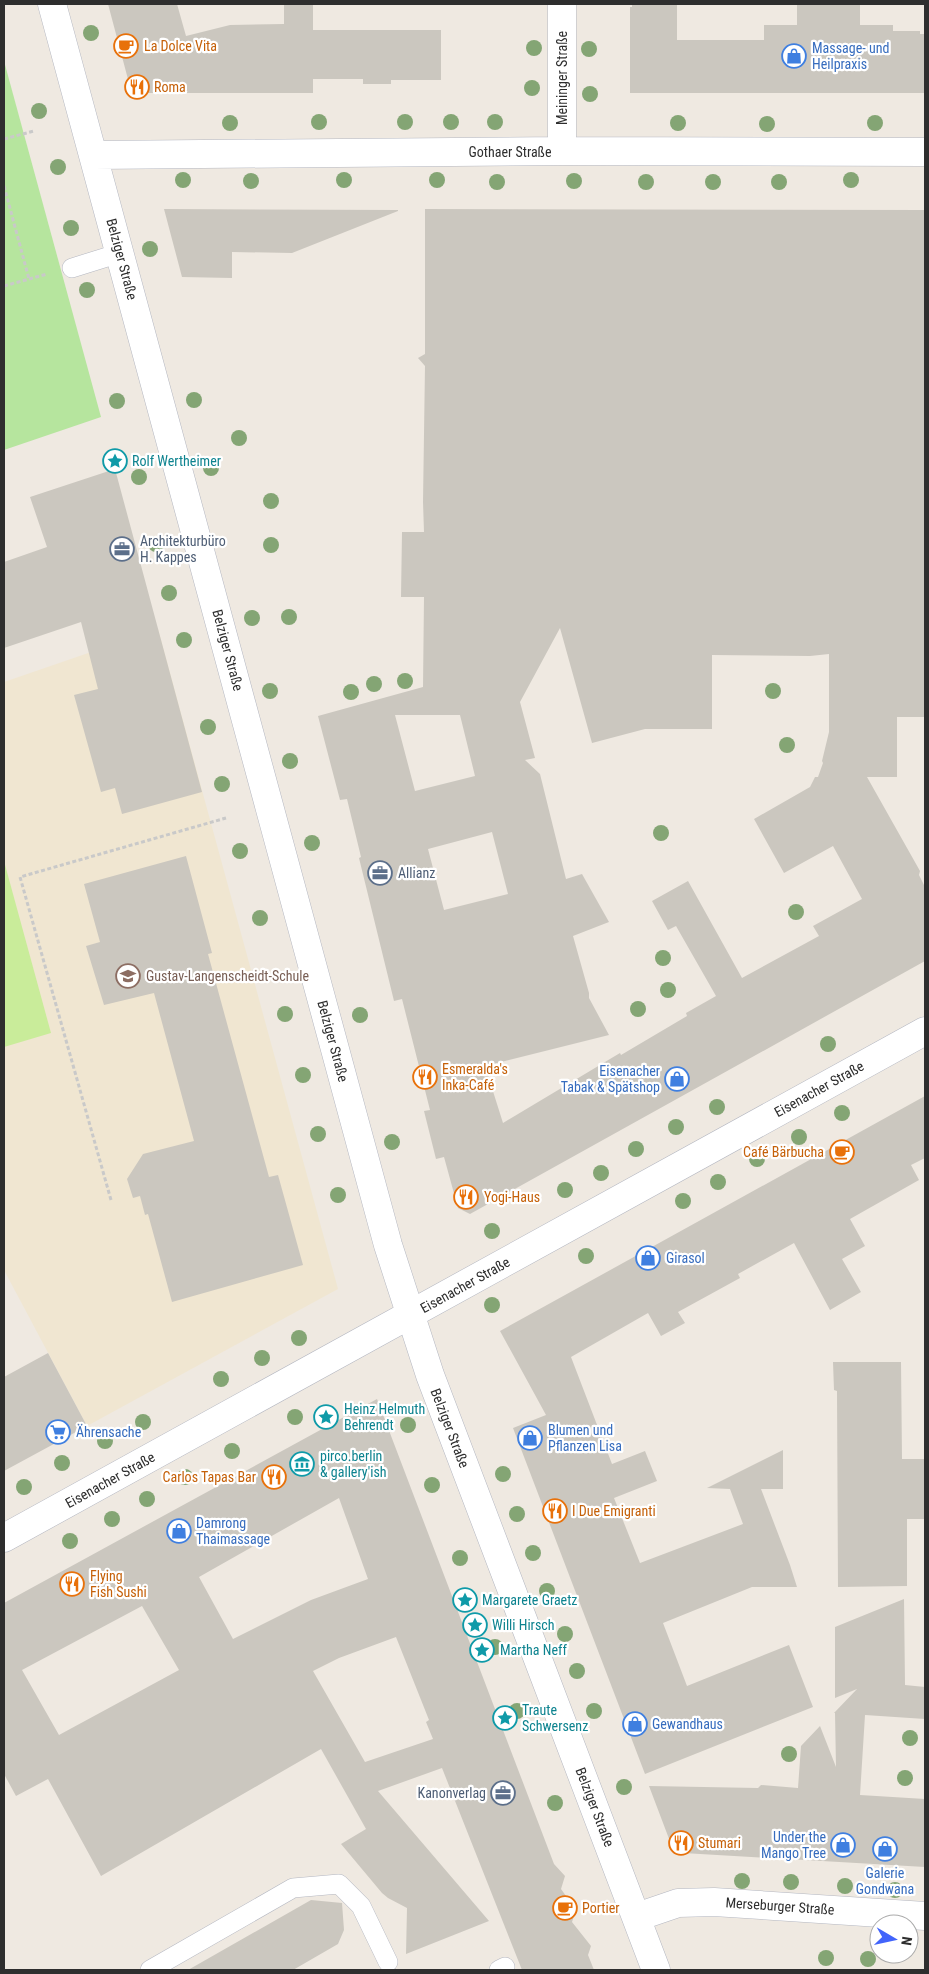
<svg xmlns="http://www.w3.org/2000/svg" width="929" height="1974" font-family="'Roboto Condensed',sans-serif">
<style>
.education{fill:#f0e6d1}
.green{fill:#b6e59e}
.pitch{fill:#c9ec9a}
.building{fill:#cbc7bf;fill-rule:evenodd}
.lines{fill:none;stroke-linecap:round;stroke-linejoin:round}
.service-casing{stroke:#b4b7c1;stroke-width:20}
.minor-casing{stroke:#b4b7c1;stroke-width:29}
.path{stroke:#c9c9c9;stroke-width:3;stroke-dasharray:4 2.5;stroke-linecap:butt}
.service{stroke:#fff;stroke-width:19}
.minor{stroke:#fff;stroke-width:28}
.tree{fill:#84a574}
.labels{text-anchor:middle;stroke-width:4.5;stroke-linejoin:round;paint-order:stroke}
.food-label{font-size:14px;fill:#c56008;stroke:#fff;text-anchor:start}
.shop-label{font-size:14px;fill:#366cbe;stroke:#fff;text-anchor:start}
.street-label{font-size:14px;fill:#2e2e2e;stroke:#fff}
.culture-label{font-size:14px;fill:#0d838f;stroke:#fff;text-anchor:start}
.service-label{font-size:14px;fill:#4e5e75;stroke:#fff;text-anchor:start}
.education-label{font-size:14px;fill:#785e54;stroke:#fff;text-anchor:start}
</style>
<rect width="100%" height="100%" fill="#efe9e1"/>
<path class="education" d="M158 629 338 1289 87 1426 4 1270V682Z"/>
<path class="green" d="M4 61 101 417 4 450Z"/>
<path class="pitch" d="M4 861 51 1033 4 1047Z"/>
<path class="building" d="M108 4H177L186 36 230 25 284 24V4H313V30H441V80H391V84H363V79H313V93H143L129 83Z
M632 4H677V40H764V25H797V4H860V25H893V31H920V34H925V93H630V7H632Z
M164 209 398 210V211L292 253 232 252V278L182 277Z
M425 209 925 210V717H897V777H867L920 871 919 875 925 887V961L470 1214 458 1208 444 1157 436 1159 424 1111 430 1110 402 999 394 1001 359 858 361 857 347 799 340 800 318 716 423 687 424 597H401L402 532H424L423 502 425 366 418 358 425 354ZM560 628 592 743 645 729H712V655L810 656 829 654V732L822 761 823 763 818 777H815L810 787 754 819 784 873 833 846 862 899 813 926 819 936 742 978 688 881 652 901 668 930 676 926 716 996 686 1013 687 1016 621 1055 620 1053 503 1123 485 1066 609 1035 589 998V993L573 936 609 922 582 874 566 879 540 774 525 760 535 758 520 702ZM395 715H460L475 776 415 791ZM492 832 508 894 444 910 428 849Z
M115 469 202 792 122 814 115 788 101 792 74 695 98 689 81 622 4 648V562L47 547 30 497Z
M186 856 212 953 208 954 269 1177 278 1175 303 1265 172 1302 148 1214 145 1215 140 1196 133 1198 127 1179 143 1154 194 1141 154 993 104 1005 86 946 100 942 84 884Z
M925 1096V1158L911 1165 919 1180 850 1219 865 1246 842 1259 861 1292 830 1310 794 1243 738 1274 740 1278 678 1312 685 1323 661 1336 648 1313 571 1357 612 1464 645 1451 657 1481 614 1498 640 1563 743 1524 730 1489 707 1488 783 1450V1489H761L790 1565 797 1587H752L663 1623 687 1686 789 1645 813 1707 645 1774 513 1428 546 1415 500 1331Z
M48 1353 87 1426 4 1471V1377Z
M833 1362H901L902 1459H925V1519H907V1586L838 1587 837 1391 834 1390Z
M377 1399 554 1864 565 1876 561 1889 576 1910 572 1922 591 1946 588 1955 594 1970H522L442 1768 378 1791 489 1921 406 1954 407 1908 388 1898 382 1893 341 1844 366 1829 321 1749 101 1876 48 1779 16 1796 4 1774V1603ZM339 1498 368 1579 311 1600 233 1639 199 1577ZM142 1606 179 1670 59 1735 22 1670ZM396 1637 429 1720 426 1722 433 1739 365 1762 313 1671 339 1658Z
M904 1599 905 1685 925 1687V1719L865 1715 860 1795 925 1799V1867L683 1853 671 1844 649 1786 758 1788 761 1785 798 1788 801 1746 820 1726 836 1767 835 1713H834L857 1689 835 1698V1627Z
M311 1900 342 1903 344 1930 338 1944 293 1970H188Z"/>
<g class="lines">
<g class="service-casing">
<path id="service" d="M72 268 120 253
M150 1970 293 1888 339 1884 361 1906 388 1962
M499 1970 505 1967"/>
</g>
<g class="minor-casing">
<path id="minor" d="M52 4 388 1245 430 1375 656 1970
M562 4V151
M94 155 562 151 925 152
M4 1538 925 1031
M637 1917 678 1903 714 1902 925 1916"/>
</g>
<path class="path" d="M4 139 34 131
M4 186 29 279
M4 286 47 274
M111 1200 20 877 226 818"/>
<use href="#service" class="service"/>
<use href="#minor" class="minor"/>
</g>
<g class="tree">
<circle cx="91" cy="33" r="8"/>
<circle cx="534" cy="48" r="8"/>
<circle cx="589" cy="49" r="8"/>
<circle cx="532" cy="88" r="8"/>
<circle cx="590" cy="94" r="8"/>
<circle cx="39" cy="111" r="8"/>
<circle cx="319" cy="122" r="8"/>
<circle cx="405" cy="122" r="8"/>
<circle cx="451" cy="122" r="8"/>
<circle cx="495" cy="122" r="8"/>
<circle cx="230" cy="123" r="8"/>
<circle cx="678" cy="123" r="8"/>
<circle cx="875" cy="123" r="8"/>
<circle cx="767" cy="124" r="8"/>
<circle cx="58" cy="167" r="8"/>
<circle cx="183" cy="180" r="8"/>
<circle cx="344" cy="180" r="8"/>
<circle cx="437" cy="180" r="8"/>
<circle cx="851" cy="180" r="8"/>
<circle cx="251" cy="181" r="8"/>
<circle cx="574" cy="181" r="8"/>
<circle cx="497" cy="182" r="8"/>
<circle cx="646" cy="182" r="8"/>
<circle cx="713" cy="182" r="8"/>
<circle cx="779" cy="182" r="8"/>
<circle cx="71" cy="228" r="8"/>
<circle cx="150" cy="249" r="8"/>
<circle cx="87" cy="290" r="8"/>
<circle cx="194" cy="400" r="8"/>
<circle cx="117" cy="401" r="8"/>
<circle cx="239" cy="438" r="8"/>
<circle cx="211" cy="468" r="8"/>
<circle cx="139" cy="477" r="8"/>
<circle cx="271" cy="501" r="8"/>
<circle cx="156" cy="544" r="8"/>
<circle cx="271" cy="545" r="8"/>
<circle cx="169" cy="593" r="8"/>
<circle cx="289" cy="617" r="8"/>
<circle cx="252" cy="618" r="8"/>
<circle cx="184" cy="640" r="8"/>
<circle cx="405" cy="681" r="8"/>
<circle cx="374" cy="684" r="8"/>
<circle cx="270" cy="691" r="8"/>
<circle cx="773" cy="691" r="8"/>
<circle cx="351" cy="692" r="8"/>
<circle cx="208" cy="727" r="8"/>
<circle cx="787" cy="745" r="8"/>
<circle cx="290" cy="761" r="8"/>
<circle cx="222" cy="784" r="8"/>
<circle cx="661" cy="833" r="8"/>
<circle cx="312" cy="843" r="8"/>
<circle cx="240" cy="851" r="8"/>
<circle cx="796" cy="912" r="8"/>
<circle cx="260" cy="918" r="8"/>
<circle cx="663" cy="958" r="8"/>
<circle cx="668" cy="990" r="8"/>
<circle cx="638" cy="1009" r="8"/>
<circle cx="285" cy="1014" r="8"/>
<circle cx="360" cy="1015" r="8"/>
<circle cx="828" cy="1044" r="8"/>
<circle cx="303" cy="1075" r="8"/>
<circle cx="717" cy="1107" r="8"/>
<circle cx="842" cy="1113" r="8"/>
<circle cx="676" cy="1127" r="8"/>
<circle cx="318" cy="1134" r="8"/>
<circle cx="799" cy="1137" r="8"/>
<circle cx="392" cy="1142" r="8"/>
<circle cx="636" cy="1149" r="8"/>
<circle cx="757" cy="1159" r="8"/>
<circle cx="601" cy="1173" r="8"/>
<circle cx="718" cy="1182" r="8"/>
<circle cx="565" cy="1190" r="8"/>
<circle cx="338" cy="1195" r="8"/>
<circle cx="683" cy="1201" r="8"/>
<circle cx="492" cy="1231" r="8"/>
<circle cx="586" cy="1256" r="8"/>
<circle cx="492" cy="1305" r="8"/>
<circle cx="299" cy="1338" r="8"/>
<circle cx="262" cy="1358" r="8"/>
<circle cx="221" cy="1379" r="8"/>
<circle cx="295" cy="1417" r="8"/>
<circle cx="143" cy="1422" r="8"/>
<circle cx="408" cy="1425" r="8"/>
<circle cx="105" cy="1441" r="8"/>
<circle cx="232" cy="1451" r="8"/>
<circle cx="62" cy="1463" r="8"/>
<circle cx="503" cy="1474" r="8"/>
<circle cx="185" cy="1477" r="8"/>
<circle cx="432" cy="1485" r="8"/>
<circle cx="24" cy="1487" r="8"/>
<circle cx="147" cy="1499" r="8"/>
<circle cx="517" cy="1514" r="8"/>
<circle cx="112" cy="1519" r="8"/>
<circle cx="70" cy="1541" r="8"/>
<circle cx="533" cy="1553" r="8"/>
<circle cx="460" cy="1558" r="8"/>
<circle cx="547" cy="1591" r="8"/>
<circle cx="565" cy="1634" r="8"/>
<circle cx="495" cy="1647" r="8"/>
<circle cx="577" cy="1671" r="8"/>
<circle cx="517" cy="1711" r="8"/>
<circle cx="594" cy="1711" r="8"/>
<circle cx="910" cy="1738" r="8"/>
<circle cx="789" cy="1754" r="8"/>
<circle cx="905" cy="1778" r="8"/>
<circle cx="624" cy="1787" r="8"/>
<circle cx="555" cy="1803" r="8"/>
<circle cx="742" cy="1881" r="8"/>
<circle cx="791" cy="1882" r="8"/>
<circle cx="845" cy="1886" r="8"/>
<circle cx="895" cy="1890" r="8"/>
<circle cx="826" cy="1958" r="8"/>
<circle cx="868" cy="1959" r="8"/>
</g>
<defs>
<g id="cafe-ring" transform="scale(1.25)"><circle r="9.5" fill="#fff" stroke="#e8710a" stroke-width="1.5"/><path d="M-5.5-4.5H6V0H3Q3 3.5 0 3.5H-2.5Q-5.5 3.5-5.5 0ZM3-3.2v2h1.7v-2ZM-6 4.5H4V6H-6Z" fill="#e8710a"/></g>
<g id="shop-ring" transform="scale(1.25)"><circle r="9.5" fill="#fff" stroke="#3f7fe0" stroke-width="1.5"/><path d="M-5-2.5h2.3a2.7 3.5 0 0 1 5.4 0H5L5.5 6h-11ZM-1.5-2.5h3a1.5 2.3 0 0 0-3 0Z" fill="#3f7fe0"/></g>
<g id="restaurant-ring" transform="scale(1.25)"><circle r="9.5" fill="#fff" stroke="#e8710a" stroke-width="1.5"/><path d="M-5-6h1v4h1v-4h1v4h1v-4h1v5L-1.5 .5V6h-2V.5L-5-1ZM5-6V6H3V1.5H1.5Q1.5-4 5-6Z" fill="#e8710a"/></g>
<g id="sight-ring" transform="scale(1.25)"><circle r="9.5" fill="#fff" stroke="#0f9aa8" stroke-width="1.5"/><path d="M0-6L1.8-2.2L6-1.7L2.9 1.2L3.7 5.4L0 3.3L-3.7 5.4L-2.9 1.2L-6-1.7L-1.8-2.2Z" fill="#0f9aa8"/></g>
<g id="office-ring" transform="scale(1.25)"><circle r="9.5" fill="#fff" stroke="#5c6f8a" stroke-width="1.5"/><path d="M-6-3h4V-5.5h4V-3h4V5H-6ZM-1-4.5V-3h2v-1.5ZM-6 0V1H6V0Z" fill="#5c6f8a"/></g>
<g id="school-ring" transform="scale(1.25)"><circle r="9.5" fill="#fff" stroke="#8d6e63" stroke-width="1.5"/><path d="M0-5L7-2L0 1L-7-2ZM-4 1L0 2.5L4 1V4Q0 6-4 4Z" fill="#8d6e63"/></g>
<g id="supermarket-ring" transform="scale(1.25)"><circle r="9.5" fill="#fff" stroke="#3f7fe0" stroke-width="1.5"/><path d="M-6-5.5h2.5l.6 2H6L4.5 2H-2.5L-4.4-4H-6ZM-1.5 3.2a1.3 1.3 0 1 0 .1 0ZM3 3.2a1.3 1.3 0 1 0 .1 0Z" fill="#3f7fe0"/></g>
<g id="museum-ring" transform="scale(1.25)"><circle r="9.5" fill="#fff" stroke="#0f9aa8" stroke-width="1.5"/><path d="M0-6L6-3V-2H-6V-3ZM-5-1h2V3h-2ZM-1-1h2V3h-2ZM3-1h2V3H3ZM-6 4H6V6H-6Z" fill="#0f9aa8"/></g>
</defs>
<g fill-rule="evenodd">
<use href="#cafe-ring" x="126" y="46"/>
<use href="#shop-ring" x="794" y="56"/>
<use href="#restaurant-ring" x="137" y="87"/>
<use href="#sight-ring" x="115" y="461"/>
<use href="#office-ring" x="122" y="549"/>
<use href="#office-ring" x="380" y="873"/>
<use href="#school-ring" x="128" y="976"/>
<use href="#restaurant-ring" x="425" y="1077"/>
<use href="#shop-ring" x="677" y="1079"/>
<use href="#cafe-ring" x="842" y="1152"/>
<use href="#restaurant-ring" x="466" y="1197"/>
<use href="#shop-ring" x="648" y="1258"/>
<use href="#sight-ring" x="326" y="1417"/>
<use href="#supermarket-ring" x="58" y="1432"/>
<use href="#shop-ring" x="530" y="1438"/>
<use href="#museum-ring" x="302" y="1464"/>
<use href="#restaurant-ring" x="274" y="1477"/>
<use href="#restaurant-ring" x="555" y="1511"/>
<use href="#shop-ring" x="179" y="1531"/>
<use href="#restaurant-ring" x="72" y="1584"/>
<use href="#sight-ring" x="465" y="1600"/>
<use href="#sight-ring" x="475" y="1625"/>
<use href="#sight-ring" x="482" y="1650"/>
<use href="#sight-ring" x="505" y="1718"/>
<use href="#shop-ring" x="635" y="1724"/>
<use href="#office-ring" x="503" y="1793"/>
<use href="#restaurant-ring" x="681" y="1843"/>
<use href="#shop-ring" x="843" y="1845"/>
<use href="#shop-ring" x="885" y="1849"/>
<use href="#cafe-ring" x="565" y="1908"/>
</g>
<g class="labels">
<g class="food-label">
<text x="144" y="51">La Dolce Vita</text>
<text x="154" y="92">Roma</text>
<text x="442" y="1074">Esmeralda's<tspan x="442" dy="16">Inka-Café</tspan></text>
<text x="824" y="1157" text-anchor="end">Café Bärbucha</text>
<text x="484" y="1202">Yogi-Haus</text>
<text x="256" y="1482" text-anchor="end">Carlos Tapas Bar</text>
<text x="572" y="1516">I Due Emigranti</text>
<text x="90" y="1581">Flying<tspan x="90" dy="16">Fish Sushi</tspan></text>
<text x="698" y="1848">Stumari</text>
<text x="582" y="1913">Portier</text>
</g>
<g class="shop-label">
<text x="812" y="53">Massage- und<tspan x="812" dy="16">Heilpraxis</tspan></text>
<text x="660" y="1076" text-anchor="end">Eisenacher<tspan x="660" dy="16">Tabak &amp; Spätshop</tspan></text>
<text x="666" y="1263">Girasol</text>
<text x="548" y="1435">Blumen und<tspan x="548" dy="16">Pflanzen Lisa</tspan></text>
<text x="76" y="1437">Ährensache</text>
<text x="196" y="1528">Damrong<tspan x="196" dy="16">Thaimassage</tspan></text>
<text x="652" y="1729">Gewandhaus</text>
<text x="826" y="1842" text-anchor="end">Under the<tspan x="826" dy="16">Mango Tree</tspan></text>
<text x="885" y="1878" text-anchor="middle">Galerie<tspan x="885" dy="16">Gondwana</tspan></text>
</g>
<g class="street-label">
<text transform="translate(562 78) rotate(-90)" y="5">Meininger Straße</text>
<text x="510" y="157">Gothaer Straße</text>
<text transform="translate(122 259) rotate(75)" y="5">Belziger Straße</text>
<text transform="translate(228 650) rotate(75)" y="5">Belziger Straße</text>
<text transform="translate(333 1041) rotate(75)" y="5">Belziger Straße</text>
<text transform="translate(819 1089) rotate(-29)" y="5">Eisenacher Straße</text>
<text transform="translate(465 1285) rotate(-29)" y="5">Eisenacher Straße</text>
<text transform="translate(450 1428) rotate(69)" y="5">Belziger Straße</text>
<text transform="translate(110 1480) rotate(-29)" y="5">Eisenacher Straße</text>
<text transform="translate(595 1807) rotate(69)" y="5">Belziger Straße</text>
<text transform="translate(780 1906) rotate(4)" y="5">Merseburger Straße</text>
</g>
<g class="culture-label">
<text x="132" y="466">Rolf Wertheimer</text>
<text x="344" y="1414">Heinz Helmuth<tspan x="344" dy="16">Behrendt</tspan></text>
<text x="320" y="1461">pirco.berlin<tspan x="320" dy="16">&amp; gallery'ish</tspan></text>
<text x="482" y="1605">Margarete Graetz</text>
<text x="492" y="1630">Willi Hirsch</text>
<text x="500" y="1655">Martha Neff</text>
<text x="522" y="1715">Traute<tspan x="522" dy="16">Schwersenz</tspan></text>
</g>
<g class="service-label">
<text x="140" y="546">Architekturbüro<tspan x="140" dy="16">H. Kappes</tspan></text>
<text x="398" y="878">Allianz</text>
<text x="486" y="1798" text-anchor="end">Kanonverlag</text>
</g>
<g class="education-label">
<text x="146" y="981">Gustav-Langenscheidt-Schule</text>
</g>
</g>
<rect width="929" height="1974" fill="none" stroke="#2e2e2e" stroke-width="10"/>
<g transform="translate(894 1939) rotate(99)"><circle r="24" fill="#ffffff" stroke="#ababab"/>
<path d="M0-4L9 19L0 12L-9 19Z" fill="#4264fb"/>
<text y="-8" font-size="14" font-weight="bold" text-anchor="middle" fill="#2e2e2e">N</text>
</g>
</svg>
